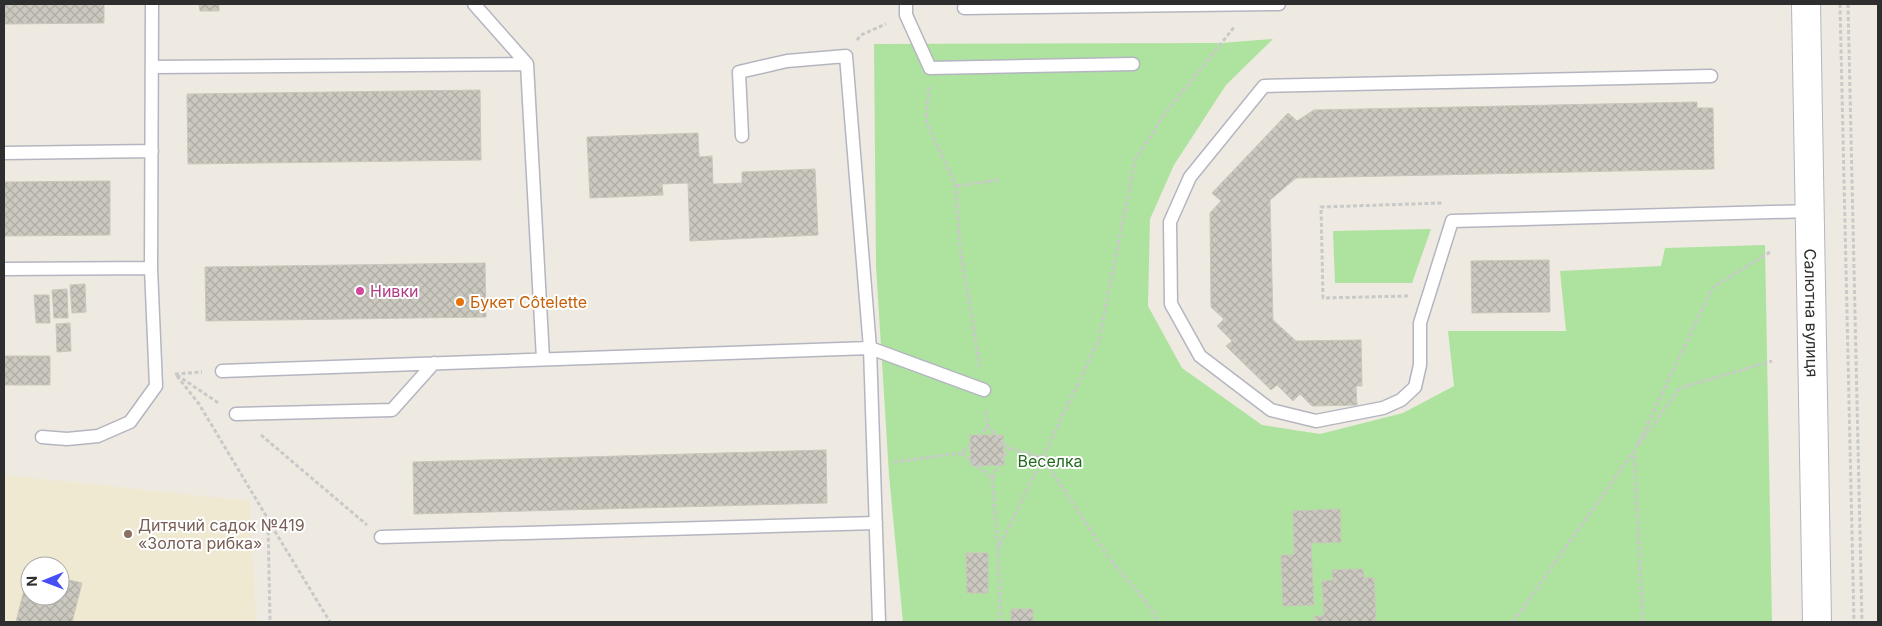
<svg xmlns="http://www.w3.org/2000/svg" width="1882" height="626" font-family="Inter,sans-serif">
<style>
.education{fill:#efe9d1;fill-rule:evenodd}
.park{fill:#ade39f}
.building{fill:url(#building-cross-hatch);stroke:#cac7ba}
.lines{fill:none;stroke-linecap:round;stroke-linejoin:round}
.service-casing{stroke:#b4b5c0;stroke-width:15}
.tertiary-casing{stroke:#b4b5c0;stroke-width:30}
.path{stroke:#c9c9c9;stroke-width:3;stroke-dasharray:4 2.5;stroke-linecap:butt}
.service{stroke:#fff;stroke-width:12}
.tertiary{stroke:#fff;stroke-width:28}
.hotel-dot{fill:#d1479c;stroke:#fff;stroke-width:2}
.food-dot{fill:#e8710a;stroke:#fff;stroke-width:2}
.education-dot{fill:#8d6e63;stroke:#fff;stroke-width:2}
.labels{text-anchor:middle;stroke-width:4;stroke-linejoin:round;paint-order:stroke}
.hotel-label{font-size:16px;fill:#b23c85;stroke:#fff;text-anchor:start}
.food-label{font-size:16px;fill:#c56008;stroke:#fff;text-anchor:start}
.street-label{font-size:16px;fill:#2e2e2e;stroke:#fff}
.park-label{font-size:16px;fill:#236b1d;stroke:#fff}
.education-label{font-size:16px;fill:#785e54;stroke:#fff;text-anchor:start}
</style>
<defs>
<pattern id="building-cross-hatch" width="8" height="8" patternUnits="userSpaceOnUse" patternTransform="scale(1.25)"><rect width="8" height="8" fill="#cac8bf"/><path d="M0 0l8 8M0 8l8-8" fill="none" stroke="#aeaca4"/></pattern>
</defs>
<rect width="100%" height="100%" fill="#eeeae1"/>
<path class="education" d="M4 475 250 501 256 622H4ZM30 566H60V596H30Z"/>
<path class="park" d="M1273 39 1226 85 1174 165 1150 219 1148 306 1182 368 1262 425 1320 434 1403 413 1454 386 1448 331H1566L1560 271 1661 266 1665 248 1765 245 1772 622H903L889 475 876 266 874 44 1221 43Z
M1431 229 1412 283H1335L1333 231Z"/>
<path class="building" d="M4 4H104V23L4 24Z
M199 4H219V11H200Z
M480 90 481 160 188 164 187 94Z
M1697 102V108H1713L1714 169 1296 178 1270 200 1273 320 1296 341 1361 340 1362 386H1356L1357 405 1312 406 1300 394 1293 401 1277 385 1271 390 1226 346 1232 341 1217 326 1224 319 1211 307 1210 213 1221 201 1212 193 1288 113 1297 121 1314 110Z
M698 133 699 157 712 156 713 184 742 183V172L815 169 818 235 690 241 688 183 662 184 663 195 590 198 587 137Z
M110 181V235L4 236V182Z
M1549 260 1550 312 1472 313 1471 261Z
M485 263 486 317 206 321 205 267Z
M85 284 86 312 72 313 70 285Z
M67 289 68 318H54L52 290Z
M34 295H49L50 323H36Z
M70 323 71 351 57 352 56 324Z
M4 356H50V385H4Z
M970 435H1003L1004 465 971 466Z
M826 450 827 503 414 514 413 462Z
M1340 509 1341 542 1311 543 1314 605 1283 606 1281 555H1294L1293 511Z
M966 553H988V593H967Z
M1363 569 1364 578H1374L1376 622H1314V616H1324L1322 581 1333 580 1332 570Z
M29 570H30V596H60V578L82 583 72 622H16Z
M1011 609H1033V622H1011Z"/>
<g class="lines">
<g class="service-casing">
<path id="service" d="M474 4 527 64 543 359
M906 4V15L930 68 1133 64
M964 8 1279 4
M152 67 527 64
M1711 76 1264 86 1190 177 1170 222 1171 304 1200 356 1271 410 1316 421 1383 408 1401 400 1415 387 1420 365V323L1452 221 1810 211
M742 136 739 72 787 61 846 56 870 348 984 390
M4 153 152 151
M4 269 151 268
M222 371 870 348 879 622
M236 414 392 410 434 363
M42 437 67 439 98 436 130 422 156 386 151 268 152 4
M381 537 876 523"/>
</g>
<g class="tertiary-casing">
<g id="tertiary">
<path id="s1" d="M1806 4 1817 622"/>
</g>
</g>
<path class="path" d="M1840 4 1854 622
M1848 4 1862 622
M857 40 861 35 886 24
M929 87 926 121 956 186 960 248 980 367
M956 186 1000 180
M1408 296 1323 298 1321 207 1442 203
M175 374 202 372
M177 375 220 404
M177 376 199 404 268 519 270 622
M986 411 988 427
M261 435 367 525
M1639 444 1680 388 1772 361
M962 453 992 478 998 548
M894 462 962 453 988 427 1009 448 1043 458 1109 558 1147 603 1159 622
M992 478 1009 448
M268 520 330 622
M1001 622 998 550 1099 340 1135 160 1164 115 1235 26
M1513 622 1634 451
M1643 622 1634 452 1713 287 1770 252"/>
<use href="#service" class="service"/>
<use href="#tertiary" class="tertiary"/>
</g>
<circle class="hotel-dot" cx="360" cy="291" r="5"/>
<circle class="food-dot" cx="460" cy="302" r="5"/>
<circle class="education-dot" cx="128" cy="534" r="5"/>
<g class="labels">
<g class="hotel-label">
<text x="370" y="297">Нивки</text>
</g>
<g class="food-label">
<text x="470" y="308">Букет Côtelette</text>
</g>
<g class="street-label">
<text dy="6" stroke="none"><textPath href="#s1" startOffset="309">Салютна вулиця</textPath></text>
</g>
<g class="park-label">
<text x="1050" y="467">Веселка</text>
</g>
<g class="education-label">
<text x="138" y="531">Дитячий садок №419<tspan x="138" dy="18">«Золота рибка»</tspan></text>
</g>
</g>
<rect width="1882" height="626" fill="none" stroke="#2e2e2e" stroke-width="10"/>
<g transform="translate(45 581) rotate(269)"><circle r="24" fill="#ffffff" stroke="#ababab"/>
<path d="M0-4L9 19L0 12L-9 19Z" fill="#464ff6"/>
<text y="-8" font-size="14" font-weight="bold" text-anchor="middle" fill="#2e2e2e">N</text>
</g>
</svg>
